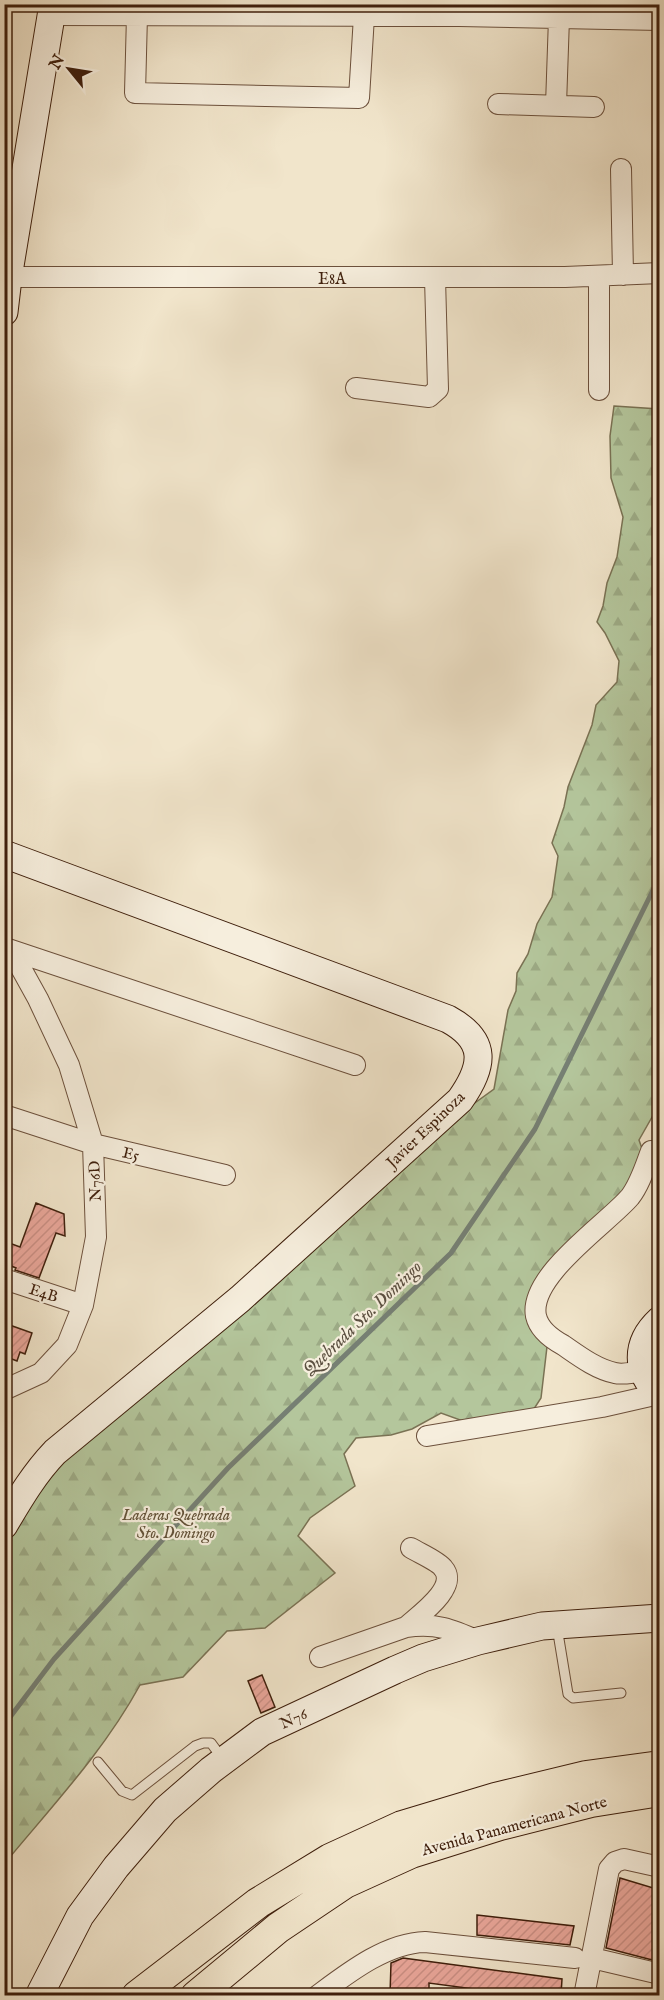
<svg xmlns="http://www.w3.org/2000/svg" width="664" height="2000" font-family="'IM FELL English',serif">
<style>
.forest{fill:url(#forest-firs);stroke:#7a7254;stroke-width:1.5}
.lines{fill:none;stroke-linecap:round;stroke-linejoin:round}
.stream{stroke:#767f73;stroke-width:5}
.building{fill:url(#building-hatch);stroke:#3f1f0c;stroke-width:1.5}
.lane-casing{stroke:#6c503c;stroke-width:11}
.street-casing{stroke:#6c503c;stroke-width:22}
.secondary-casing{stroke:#3f1f0c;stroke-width:29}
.primary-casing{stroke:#3f1f0c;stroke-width:32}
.lane{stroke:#f6eedd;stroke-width:9}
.street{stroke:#f6eedd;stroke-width:20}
.secondary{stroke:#f6eedd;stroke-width:27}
.primary{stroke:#f1e5cb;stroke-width:30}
.labels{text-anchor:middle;stroke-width:4.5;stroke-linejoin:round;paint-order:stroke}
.street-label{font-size:16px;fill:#3f1f0c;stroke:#f6eedd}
.park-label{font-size:16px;font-style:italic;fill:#625137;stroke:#f6eedd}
.water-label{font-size:18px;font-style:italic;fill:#5b4f40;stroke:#f6eedd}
</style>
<defs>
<pattern id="forest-firs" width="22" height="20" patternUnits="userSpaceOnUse" patternTransform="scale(1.5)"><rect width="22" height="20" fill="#b4c69c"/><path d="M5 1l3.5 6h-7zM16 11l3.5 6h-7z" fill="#9caa85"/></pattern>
<pattern id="building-hatch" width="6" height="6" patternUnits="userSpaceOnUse" patternTransform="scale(1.5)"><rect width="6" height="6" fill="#eaa79b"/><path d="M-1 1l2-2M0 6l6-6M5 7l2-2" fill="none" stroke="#ca8f84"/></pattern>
</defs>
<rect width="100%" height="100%" fill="#f1e5cb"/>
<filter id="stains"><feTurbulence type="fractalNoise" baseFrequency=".00333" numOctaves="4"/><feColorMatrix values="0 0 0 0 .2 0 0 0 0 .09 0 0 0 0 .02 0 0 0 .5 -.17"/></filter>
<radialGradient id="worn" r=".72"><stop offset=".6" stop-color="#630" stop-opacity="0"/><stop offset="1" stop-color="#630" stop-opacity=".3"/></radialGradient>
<path class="forest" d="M614 406 659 409 660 1103 639 1140 652 1177 589 1231 534 1302 548 1338 541 1398 530 1415 474 1425 441 1413 412 1429 391 1435 356 1438 344 1454 355 1486 310 1518 298 1536 335 1573 265 1628 227 1631 183 1677 140 1685C104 1751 53 1805 5 1863V1548L44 1478 472 1105 494 1089 508 1010 516 991 517 973 528 954 537 924 552 897 558 856 552 843 564 807 568 787 592 725 596 705 617 682 619 661 605 633 597 622 603 606 607 583 617 557 623 517 611 478 610 436Z"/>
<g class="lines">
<path class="stream" d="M4 1725 54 1659 228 1468 451 1253 535 1129 660 876"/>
</g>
<path class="building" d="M36 1203 64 1214 65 1236 56 1233 39 1278 15 1270 16 1268 4 1263V1241L20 1247Z
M4 1323 32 1333 25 1354 20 1352 17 1361 4 1356Z
M262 1675 275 1707 261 1713 248 1681Z
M620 1878 660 1890V1962L606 1948Z
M477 1915 574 1926 570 1945 477 1935Z
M403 1958 562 1979 561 1995H520L429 1983V1995H390L391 1963Z"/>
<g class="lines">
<g class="lane-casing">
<path id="lane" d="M557 1627 568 1694 573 1698 621 1693
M98 1762 122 1791 132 1795 195 1746 203 1743H211L222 1758"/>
</g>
<g class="street-casing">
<path id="street" d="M52 15 459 16 660 20
M137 15 135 93 359 98 364 16
M498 104 594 107
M556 105 559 18
M621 169 623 275
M4 277H565L660 273
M356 388 429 397 438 389 435 278
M599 390V276
M8 949 355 1065
M4 1115 93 1144 225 1175
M4 1279 83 1305
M642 1372C634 1372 623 1375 615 1373 596 1369 579 1356 563 1345 552 1339 539 1329 536 1316 528 1276 608 1223 630 1197 640 1184 645 1167 651 1151
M4 1390 41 1373 67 1345 83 1305 96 1237 93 1144 69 1065 38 999 12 952
M427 1436 602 1407 659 1394
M406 1627C418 1616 460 1587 443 1568 438 1561 419 1553 411 1548
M320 1657 406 1627C437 1623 451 1629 478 1641
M592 1958 660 1974
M317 1996C348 1973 386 1943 425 1942L575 1958
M584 1996 609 1869 615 1862 624 1859 660 1867"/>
</g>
<g class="secondary-casing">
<path id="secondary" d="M4 312 8 278 53 4
M4 854 448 1019C488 1041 484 1066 460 1100L240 1299 55 1452C34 1474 20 1498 4 1525
M660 1320C635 1343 635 1372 660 1394
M39 1996 80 1916 116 1867 165 1810 211 1770 262 1732 395 1670 423 1658 478 1641 542 1626 660 1618"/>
</g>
<g class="primary-casing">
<path id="primary" d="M137 1996 258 1903 330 1859 402 1826 495 1798 586 1776 660 1766
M196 1996 278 1928 345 1883 411 1853 500 1825 591 1802 660 1791"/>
</g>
<use href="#lane" class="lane"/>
<use href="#street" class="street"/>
<use href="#secondary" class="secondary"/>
<use href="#primary" class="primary"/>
</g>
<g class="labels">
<g class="street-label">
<text x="332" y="284">E8A</text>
<text transform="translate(425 1129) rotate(-44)" y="6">Javier Espinoza</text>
<text transform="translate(131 1153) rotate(13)" y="6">E5</text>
<text transform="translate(94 1181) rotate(-92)" y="6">N76D</text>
<text transform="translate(44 1292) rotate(18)" y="6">E4B</text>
<text transform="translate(293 1718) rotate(-25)" y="6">N76</text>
<text transform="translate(514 1825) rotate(-15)" y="6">Avenida Panamericana Norte</text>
</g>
<g class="park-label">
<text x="176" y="1520">Laderas Quebrada<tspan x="176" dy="18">Sto. Domingo</tspan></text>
</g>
<g class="water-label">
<text transform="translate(362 1318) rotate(-44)" y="6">Quebrada Sto. Domingo</text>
</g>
</g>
<rect width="664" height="2000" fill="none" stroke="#f1e5cb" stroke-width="24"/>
<rect x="6" y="6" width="652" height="1988" fill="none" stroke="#3f1f0c" stroke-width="3"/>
<rect x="12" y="12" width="640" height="1976" fill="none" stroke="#3f1f0c" stroke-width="1.5"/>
<g transform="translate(69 69) rotate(300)" stroke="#f6eedd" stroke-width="4.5" paint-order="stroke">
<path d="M0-4.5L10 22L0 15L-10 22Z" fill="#3f1f0c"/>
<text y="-9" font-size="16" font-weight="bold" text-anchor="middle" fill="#3f1f0c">N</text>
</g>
<rect width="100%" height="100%" filter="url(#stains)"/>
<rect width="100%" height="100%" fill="url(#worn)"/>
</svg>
